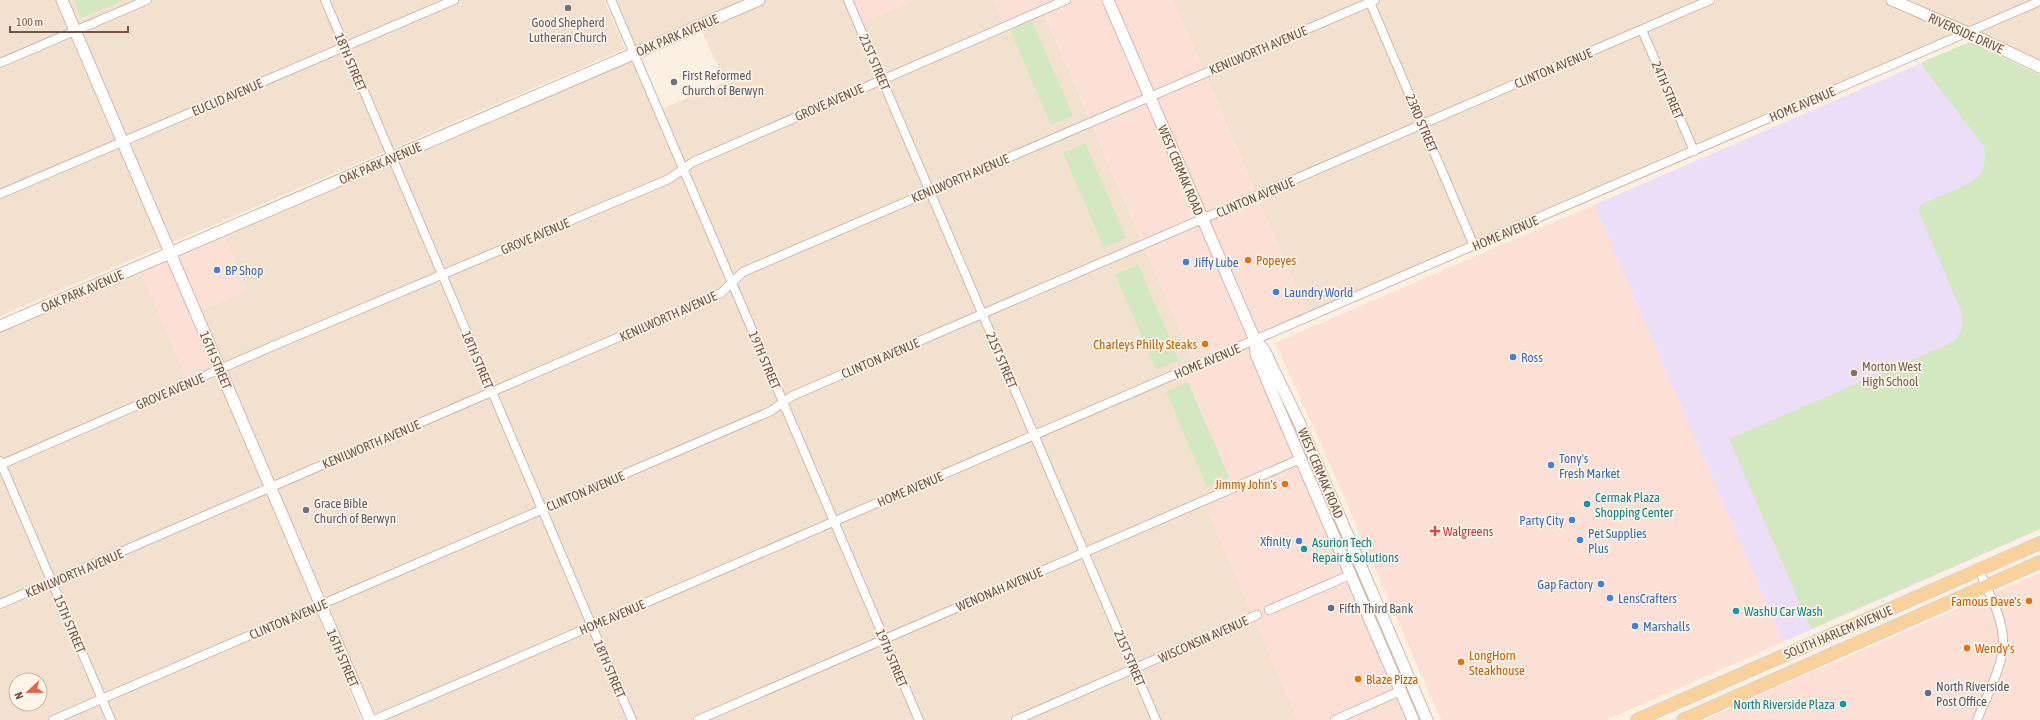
<svg xmlns="http://www.w3.org/2000/svg" width="2040" height="720" font-family="'Asap Condensed',sans-serif">
<style>
.residential{fill:#f3e1d0;fill-rule:evenodd}
.commercial{fill:#fcdfd5}
.education{fill:#eddef7}
.green{fill:#d3e8c1}
.lines{fill:none;stroke-linecap:round;stroke-linejoin:round}
.street-casing{stroke:#ceb9ac;stroke-width:10}
.secondary-casing{stroke:#d1b9a9;stroke-width:13}
.primary-casing{stroke:#dad3d0;stroke-width:14}
.street{stroke:#fff;stroke-width:8}
.secondary{stroke:#fff;stroke-width:11}
.primary{stroke:#f9d19b;stroke-width:12}
.worship-dot{fill:#6b7280;stroke:#fff4e7;stroke-width:1.5}
.food-dot{fill:#e8710a;stroke:#fff4e7;stroke-width:1.5}
.shop-dot{fill:#3f7fe0;stroke:#fff4e7;stroke-width:1.5}
.education-dot{fill:#8d6e63;stroke:#fff4e7;stroke-width:1.5}
.culture-dot{fill:#0f9aa8;stroke:#fff4e7;stroke-width:1.5}
.health-dot{fill:#e0444e;stroke:#fff4e7;stroke-width:1.5}
.service-dot{fill:#5c6f8a;stroke:#fff4e7;stroke-width:1.5}
.labels{text-anchor:middle;stroke-width:3.5;stroke-linejoin:round;paint-order:stroke}
.worship-label{font-size:13px;fill:#5b616d;stroke:#fff4e7;text-anchor:start}
.street-label{font-size:13px;fill:#725549;stroke:#fff4e7}
.food-label{font-size:13px;fill:#c56008;stroke:#fff4e7;text-anchor:start}
.shop-label{font-size:13px;fill:#366cbe;stroke:#fff4e7;text-anchor:start}
.education-label{font-size:13px;fill:#785e54;stroke:#fff4e7;text-anchor:start}
.culture-label{font-size:13px;fill:#0d838f;stroke:#fff4e7;text-anchor:start}
.health-label{font-size:13px;fill:#be3a42;stroke:#fff4e7;text-anchor:start}
.service-label{font-size:13px;fill:#4e5e75;stroke:#fff4e7;text-anchor:start}
</style>
<rect width="100%" height="100%" fill="#fbf0e1"/>
<path class="residential" d="M0 0H604L625 49 0 316Z
M612 0H756L634 52Z
M763 0H850L860 23 915 0H994L1005 25 1042 8 1195 365 1183 370 1233 486 1204 502 1298 720H919L659 110 725 82 700 27Z
M1173 0H1372L1204 72Z
M1376 0H2039L1475 244 1372 2Z
M2040 2V65L1970 33Z
M1369 3 1472 245 1308 316 1205 74Z
M633 55 914 720H372L197 312 223 232Z
M139 268 220 371 361 720H0V328ZM16 680H40V704H16Z"/>
<path class="commercial" d="M850 0H915L860 24Z
M994 0H1173L1308 316 1195 365 1043 9 1005 25Z
M1594 205 1783 642 1606 720H1441L1314 428 1275 343Z
M223 232 248 291 197 313 222 370 189 385 139 268Z
M1253 343 1298 458 1233 486 1184 372Z
M1300 461 1410 720H1298L1204 502Z
M2040 573V720H1704L1773 689Z"/>
<path class="education" d="M1970 42 2040 75V529L1783 642 1594 205Z"/>
<path class="green" d="M74 0H124L81 18Z
M1032 21 1073 116 1051 125 1010 30Z
M1970 42 2040 75V529L1811 629 1729 439 1951 343C1962 335 1964 325 1961 311L1918 210 1921 204C1937 197 1970 187 1980 174 1986 166 1985 156 1984 146L1923 67 1922 62Z
M1085 143 1126 238 1104 248 1063 153Z
M1138 265 1179 360 1156 370 1115 274Z
M1188 382 1229 477 1207 487 1166 392Z"/>
<g class="lines">
<g class="street-casing">
<path id="street" d="M325 0 632 720
M611 0 919 720
M848 0 1156 720
M1369 0 1474 246
M1642 30 1694 151
M0 63 147 0
M0 194 454 0
M0 461 111 720
M0 465 273 346 669 179 693 162 1066 0
M0 604 721 293 743 272 1375 0
M1269 610 1350 575
M53 720 771 411 792 396 1710 0
M374 720 2040 1
M698 720 1300 459
M1016 720 1257 615
M1335 720 1400 691
M1977 720C1986 697 2004 665 2003 641 2003 617 1988 592 1979 570"/>
</g>
<g class="secondary-casing">
<path id="secondary" d="M62 0 370 720
M1108 0 1255 340 1256 354 1274 397 1413 720
M1892 0 1968 33 2040 67
M0 326 759 0
M1255 340 1264 350 1299 422 1427 720"/>
</g>
<g class="primary-casing">
<path id="primary" d="M1637 720 2040 543
M1683 720 2040 562"/>
</g>
<use href="#street" class="street"/>
<use href="#secondary" class="secondary"/>
<use href="#primary" class="primary"/>
</g>
<g class="worship-dot">
<circle cx="568" cy="8" r="4"/>
<circle cx="674" cy="82" r="4"/>
<circle cx="306" cy="510" r="4"/>
</g>
<g class="food-dot">
<circle cx="1248" cy="260" r="4"/>
<circle cx="1205" cy="344" r="4"/>
<circle cx="1285" cy="484" r="4"/>
<circle cx="2029" cy="601" r="4"/>
<circle cx="1967" cy="648" r="4"/>
<circle cx="1461" cy="662" r="4"/>
<circle cx="1358" cy="679" r="4"/>
</g>
<g class="shop-dot">
<circle cx="1186" cy="262" r="4"/>
<circle cx="217" cy="270" r="4"/>
<circle cx="1276" cy="292" r="4"/>
<circle cx="1513" cy="357" r="4"/>
<circle cx="1551" cy="465" r="4"/>
<circle cx="1572" cy="520" r="4"/>
<circle cx="1580" cy="540" r="4"/>
<circle cx="1299" cy="541" r="4"/>
<circle cx="1601" cy="584" r="4"/>
<circle cx="1610" cy="598" r="4"/>
<circle cx="1635" cy="626" r="4"/>
</g>
<circle class="education-dot" cx="1854" cy="373" r="4"/>
<g class="culture-dot">
<circle cx="1587" cy="504" r="4"/>
<circle cx="1304" cy="549" r="4"/>
<circle cx="1736" cy="611" r="4"/>
<circle cx="1843" cy="704" r="4"/>
</g>
<path class="health-dot" d="M1433 525h4v4h4v4h-4v4h-4v-4h-4v-4h4z"/>
<g class="service-dot">
<circle cx="1331" cy="608" r="4"/>
<circle cx="1928" cy="693" r="4"/>
</g>
<g class="labels">
<g class="worship-label">
<text x="568" y="27" text-anchor="middle">Good Shepherd<tspan x="568" dy="15">Lutheran Church</tspan></text>
<text x="682" y="80">First Reformed<tspan x="682" dy="15">Church of Berwyn</tspan></text>
<text x="314" y="508">Grace Bible<tspan x="314" dy="15">Church of Berwyn</tspan></text>
</g>
<g class="street-label">
<text transform="translate(1966 33) rotate(24)" y="5">RIVERSIDE DRIVE</text>
<text transform="translate(677 35) rotate(-23)" y="5">OAK PARK AVENUE</text>
<text transform="translate(1258 50) rotate(-23)" y="5">KENILWORTH AVENUE</text>
<text transform="translate(351 62) rotate(67)" y="5">18TH STREET</text>
<text transform="translate(875 62) rotate(67)" y="5">21ST STREET</text>
<text transform="translate(1553 68) rotate(-23)" y="5">CLINTON AVENUE</text>
<text transform="translate(1668 90) rotate(67)" y="5">24TH STREET</text>
<text transform="translate(227 97) rotate(-23)" y="5">EUCLID AVENUE</text>
<text transform="translate(829 102) rotate(-24)" y="5">GROVE AVENUE</text>
<text transform="translate(1802 104) rotate(-23)" y="5">HOME AVENUE</text>
<text transform="translate(1422 123) rotate(67)" y="5">23RD STREET</text>
<text transform="translate(380 163) rotate(-23)" y="5">OAK PARK AVENUE</text>
<text transform="translate(1181 170) rotate(67)" y="5">WEST CERMAK ROAD</text>
<text transform="translate(960 178) rotate(-23)" y="5">KENILWORTH AVENUE</text>
<text transform="translate(1255 197) rotate(-23)" y="5">CLINTON AVENUE</text>
<text transform="translate(1505 233) rotate(-23)" y="5">HOME AVENUE</text>
<text transform="translate(535 236) rotate(-23)" y="5">GROVE AVENUE</text>
<text transform="translate(82 291) rotate(-23)" y="5">OAK PARK AVENUE</text>
<text transform="translate(668 316) rotate(-24)" y="5">KENILWORTH AVENUE</text>
<text transform="translate(880 358) rotate(-23)" y="5">CLINTON AVENUE</text>
<text transform="translate(216 360) rotate(67)" y="5">16TH STREET</text>
<text transform="translate(478 360) rotate(67)" y="5">18TH STREET</text>
<text transform="translate(765 360) rotate(67)" y="5">19TH STREET</text>
<text transform="translate(1002 360) rotate(67)" y="5">21ST STREET</text>
<text transform="translate(1207 361) rotate(-23)" y="5">HOME AVENUE</text>
<text transform="translate(170 391) rotate(-23)" y="5">GROVE AVENUE</text>
<text transform="translate(371 444) rotate(-23)" y="5">KENILWORTH AVENUE</text>
<text transform="translate(1321 473) rotate(67)" y="5">WEST CERMAK ROAD</text>
<text transform="translate(910 489) rotate(-23)" y="5">HOME AVENUE</text>
<text transform="translate(585 491) rotate(-23)" y="5">CLINTON AVENUE</text>
<text transform="translate(74 573) rotate(-23)" y="5">KENILWORTH AVENUE</text>
<text transform="translate(999 589) rotate(-23)" y="5">WENONAH AVENUE</text>
<text transform="translate(612 617) rotate(-23)" y="5">HOME AVENUE</text>
<text transform="translate(288 619) rotate(-23)" y="5">CLINTON AVENUE</text>
<text transform="translate(70 624) rotate(67)" y="5">15TH STREET</text>
<text transform="translate(1838 632) rotate(-23)" y="5">SOUTH HARLEM AVENUE</text>
<text transform="translate(1203 639) rotate(-24)" y="5">WISCONSIN AVENUE</text>
<text transform="translate(343 658) rotate(67)" y="5">16TH STREET</text>
<text transform="translate(892 658) rotate(67)" y="5">19TH STREET</text>
<text transform="translate(1130 658) rotate(67)" y="5">21ST STREET</text>
<text transform="translate(610 669) rotate(67)" y="5">18TH STREET</text>
</g>
<g class="food-label">
<text x="1256" y="265">Popeyes</text>
<text x="1197" y="349" text-anchor="end">Charleys Philly Steaks</text>
<text x="1277" y="489" text-anchor="end">Jimmy John's</text>
<text x="2021" y="606" text-anchor="end">Famous Dave's</text>
<text x="1975" y="653">Wendy's</text>
<text x="1469" y="660">LongHorn<tspan x="1469" dy="15">Steakhouse</tspan></text>
<text x="1366" y="684">Blaze Pizza</text>
</g>
<g class="shop-label">
<text x="1194" y="267">Jiffy Lube</text>
<text x="225" y="275">BP Shop</text>
<text x="1284" y="297">Laundry World</text>
<text x="1521" y="362">Ross</text>
<text x="1559" y="463">Tony's<tspan x="1559" dy="15">Fresh Market</tspan></text>
<text x="1564" y="525" text-anchor="end">Party City</text>
<text x="1588" y="538">Pet Supplies<tspan x="1588" dy="15">Plus</tspan></text>
<text x="1291" y="546" text-anchor="end">Xfinity</text>
<text x="1593" y="589" text-anchor="end">Gap Factory</text>
<text x="1618" y="603">LensCrafters</text>
<text x="1643" y="631">Marshalls</text>
</g>
<g class="education-label">
<text x="1862" y="371">Morton West<tspan x="1862" dy="15">High School</tspan></text>
</g>
<g class="culture-label">
<text x="1595" y="502">Cermak Plaza<tspan x="1595" dy="15">Shopping Center</tspan></text>
<text x="1312" y="547">Asurion Tech<tspan x="1312" dy="15">Repair &amp; Solutions</tspan></text>
<text x="1744" y="616">WashU Car Wash</text>
<text x="1835" y="709" text-anchor="end">North Riverside Plaza</text>
</g>
<g class="health-label">
<text x="1443" y="536">Walgreens</text>
</g>
<g class="service-label">
<text x="1339" y="613">Fifth Third Bank</text>
<text x="1936" y="691">North Riverside<tspan x="1936" dy="15">Post Office</tspan></text>
</g>
</g>
<g transform="translate(28 692) rotate(248)"><circle r="19" fill="#fff4e7" stroke="#c7b4a8"/>
<path d="M0-3L7 15L0 10L-7 15Z" fill="#e36449"/>
<text y="-6" font-size="11" font-weight="bold" text-anchor="middle" fill="#725549">N</text>
</g>
<path d="M10 26v6h118v-6" fill="none" stroke="#725549" stroke-width="2"/>
<text x="16" y="26" font-size="12" fill="#725549" stroke="#fff4e7" stroke-width="3" paint-order="stroke">100 m</text>
</svg>
